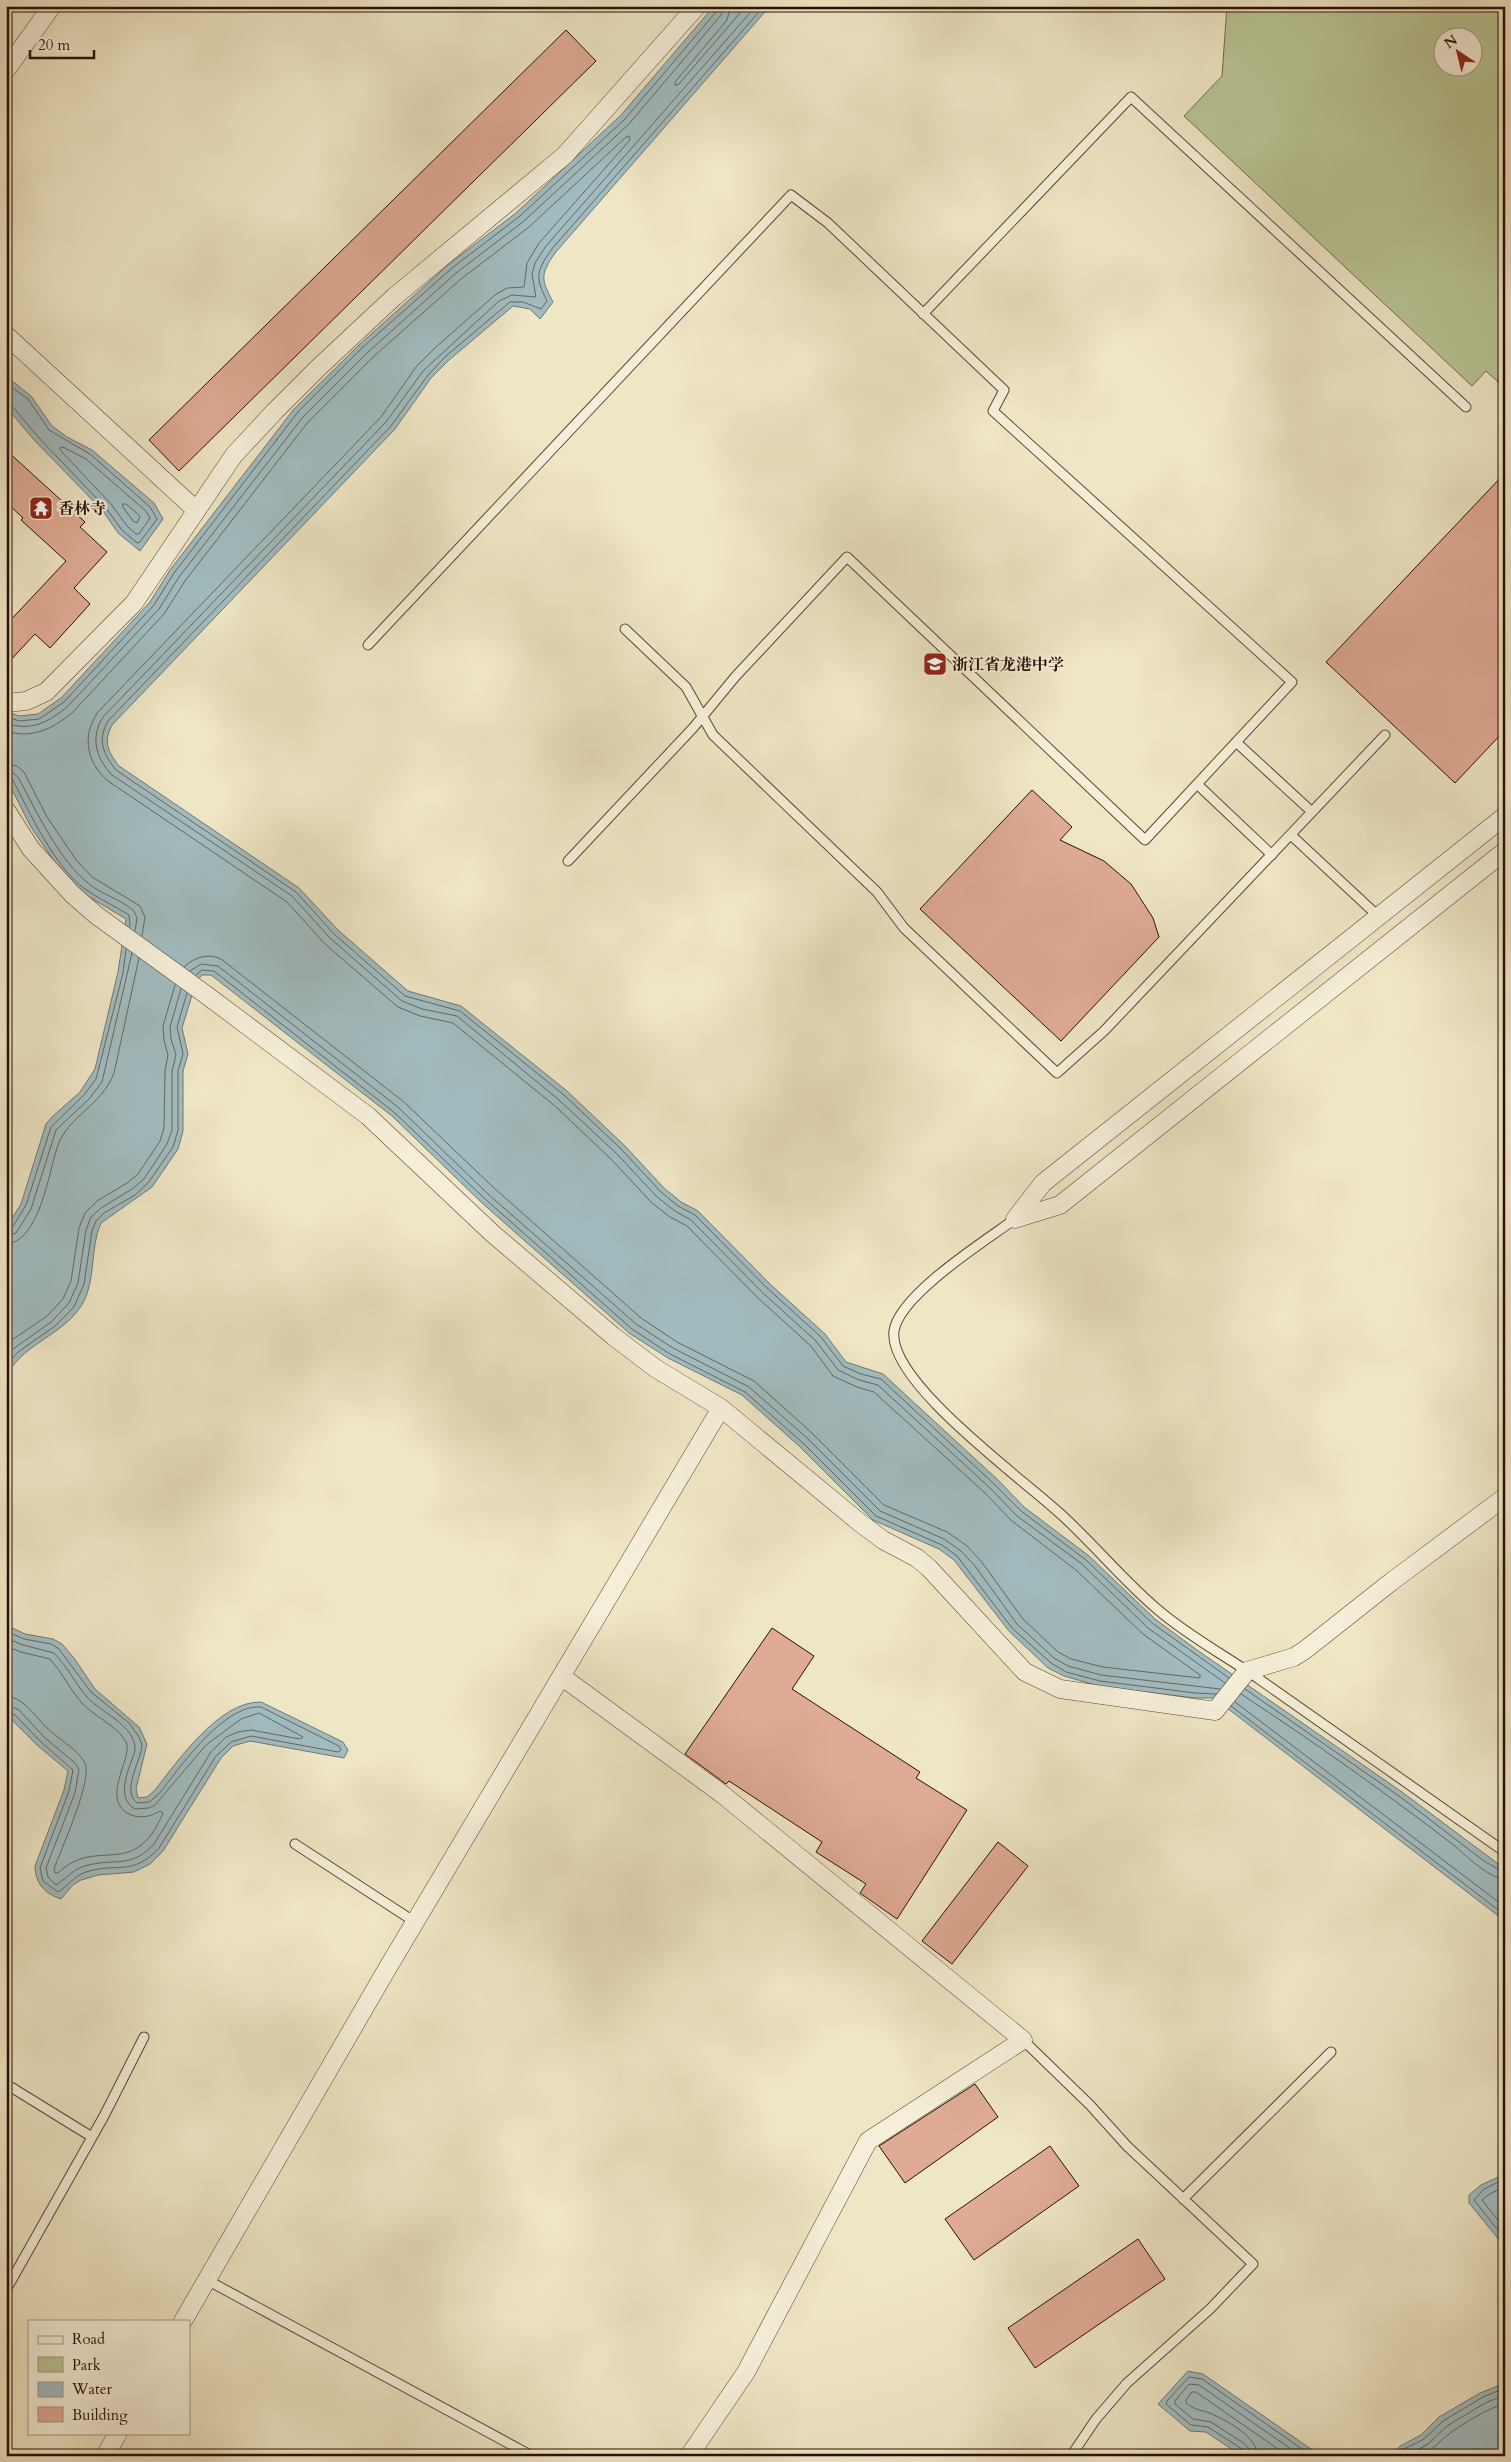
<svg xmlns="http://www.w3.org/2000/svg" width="1511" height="2462" font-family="Cardo,'Noto Serif SC',serif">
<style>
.green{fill:#b9c595;stroke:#716a4c;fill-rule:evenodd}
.water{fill:#a1bcc0;stroke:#717774}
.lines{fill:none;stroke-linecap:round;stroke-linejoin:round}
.shore{stroke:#656662;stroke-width:1}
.building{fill:#dfab94;stroke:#290f03}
.lane-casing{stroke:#5a4534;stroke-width:11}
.street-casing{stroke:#5a4534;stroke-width:19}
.lane{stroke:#f5efd9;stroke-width:9}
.street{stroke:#f5efd9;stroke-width:18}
.labels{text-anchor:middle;stroke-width:4;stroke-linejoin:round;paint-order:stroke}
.poi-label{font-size:16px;font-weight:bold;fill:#290f03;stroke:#f5efd9;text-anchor:start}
</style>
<rect width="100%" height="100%" fill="#efe6c5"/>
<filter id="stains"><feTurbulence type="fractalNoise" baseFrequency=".004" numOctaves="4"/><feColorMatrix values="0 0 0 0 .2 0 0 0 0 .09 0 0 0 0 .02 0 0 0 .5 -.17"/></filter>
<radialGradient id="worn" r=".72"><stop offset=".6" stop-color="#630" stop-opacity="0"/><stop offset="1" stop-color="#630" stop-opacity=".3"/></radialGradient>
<path class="green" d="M1227 6H1505V388L1486 371 1472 386 1184 116 1222 76ZM1444 38H1474V68H1444Z"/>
<path class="water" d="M714 6H770L555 253C540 275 541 279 553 302L540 319 530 309 513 306 449 360 431 378 395 429 112 725C103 742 108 752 119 766L299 888 338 930 408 991 461 1006 567 1091 625 1146 664 1188 681 1202 698 1211 771 1285 825 1334 846 1362 883 1374 998 1480 1024 1507 1089 1556 1155 1619 1197 1650 1402 1792 1505 1869V1921L1214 1698H1195L1099 1686 1064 1676 1048 1668 1009 1631 954 1560 939 1549 873 1520 799 1446 742 1395 668 1358 629 1333 481 1202 392 1116 211 975H202L196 982 182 1028 188 1054 183 1071V1131L178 1149 152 1187 101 1223C89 1250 97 1285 79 1309 59 1337 19 1346 6 1378V1228L21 1204 46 1124 52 1117 80 1092 95 1069 118 972 126 919 81 892 62 873 31 827 6 778V711L19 716 38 714 61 698 150 602 170 570 294 409 359 345 449 264 516 213 621 115Z
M6 376 31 396 52 426 67 437 92 450 154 503 163 519 140 551 118 533 103 511 35 441 6 407Z
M6 1625 25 1634 53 1639 62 1644 74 1658 95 1689 139 1727 147 1744 136 1789 138 1798 147 1797 154 1791C178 1761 219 1701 261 1702L343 1742 348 1750 344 1758 250 1741 233 1746 221 1758 163 1851 150 1864 134 1872 98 1875 81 1880 73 1885 61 1899C45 1894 35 1883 35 1866L64 1790 68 1771 37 1745 6 1714Z
M1505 2174V2247L1469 2203V2195L1481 2185Z
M1188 2371 1203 2374 1321 2456H1242L1206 2432 1190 2431 1158 2404Z
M1505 2383V2456H1391L1400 2446 1421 2435 1439 2417 1480 2393Z"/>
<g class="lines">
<path class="shore" d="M731 6 727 20 675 82V85H678L746 6
M756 6 546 246 535 263 532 274 536 297 512 295 499 301 423 371 386 422 103 717C90 738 96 758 112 775L292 896 330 938 402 1001 422 1009 457 1016 559 1100 617 1154 657 1197 675 1211 691 1220 763 1293 816 1341 838 1370 859 1380 878 1385 990 1488 1017 1516 1082 1564 1148 1628 1225 1683
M764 6 551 250C536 272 535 277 547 301L541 309 523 302H510L446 356 428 375 391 426 108 721C97 740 103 754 116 770L296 892 334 934 405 996 460 1011 564 1095 621 1149 661 1192 678 1206 695 1215 767 1288 821 1337 843 1366 861 1374 881 1379 994 1484 1021 1511 1086 1560 1152 1623 1229 1678
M6 383 28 399 49 430 90 454 150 507 157 519 140 542 137 543 122 530 106 508 39 438 12 406 6 404
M60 448 63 447 86 459 146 511 150 518 139 534H136L127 526 111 504 61 451Z
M123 504H126L140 516 137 523 133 521 123 507Z
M6 716 19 721 39 719 64 702 154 605 174 573 298 412 362 348 452 268 520 216 625 119 716 12 717 6
M6 723C31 732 49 722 68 706L159 609 179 577 303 417 367 353 456 273 524 221 629 124 721 15 724 6
M6 731C32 740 54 728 73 712L164 614 185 581 308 422 372 358 461 279 529 227 626 137 629 136 630 140 539 243 527 263 524 287 507 288 495 295 437 346 416 367 381 417 98 712C81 736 87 763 108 781L287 902 325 944 398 1007 420 1016 453 1023 555 1106 611 1159 652 1203 670 1217 687 1226 758 1298 811 1346 833 1376 857 1387 874 1392 985 1493 1012 1521 1076 1570 1143 1634 1200 1675V1678L1103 1667 1071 1659 1058 1652 1023 1619 981 1561 966 1545 947 1532 884 1505 812 1433 754 1381 677 1342 641 1318 494 1188 404 1102 221 959C207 953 195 957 184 967
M6 764 17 766 24 772 47 817 77 861 92 877 140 906 145 917 142 936
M6 771 13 773 18 777C36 810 58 859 88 883 102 895 121 899 134 911L137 918 135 931
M6 778 13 780C29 812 56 869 85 889 99 899 115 906 129 915L130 927
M190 971 201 964 218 966 399 1108 488 1194 636 1324 673 1348 749 1387 807 1438 880 1511 944 1539 961 1551 975 1566 1017 1624 1054 1658 1068 1666 1101 1675 1220 1689
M196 975 202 970 214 971 395 1113 484 1198 632 1329 670 1354 745 1392 803 1443 876 1516 942 1545 957 1556 1012 1628 1051 1663 1066 1672 1100 1681 1195 1693 1216 1694
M6 1230 12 1228 26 1205 51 1127 84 1095 96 1079 123 973 126 949
M6 1237 16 1233 31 1209 56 1130 89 1099 102 1082 132 953
M6 1244C39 1243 49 1172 57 1148 67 1116 102 1106 114 1073L139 958
M6 1344 47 1316 63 1299 71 1281 79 1228 85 1213 97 1201 127 1183 138 1174 160 1141 164 1128 165 1071 168 1055 164 1040 163 1026 175 985
M6 1354 51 1322 69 1303 78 1283 86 1230 91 1217 101 1208 132 1189 144 1179 167 1144 172 1130V1071L176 1055 171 1039 170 1027 181 989
M6 1365 18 1352 55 1326 74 1307 84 1284 92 1231 96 1221 104 1213 135 1195 148 1183 173 1147 178 1130V1071L183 1054 177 1027 187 993
M6 1631 24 1639 51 1644 58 1648 91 1692 129 1723 139 1737 142 1745C141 1761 121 1790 137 1803L149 1802 158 1795C179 1769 223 1704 261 1707L339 1746 341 1750 338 1752 251 1736 231 1742 216 1756 159 1848C132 1877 118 1862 86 1872 74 1876 68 1886 58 1892L43 1881 40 1868 69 1791 73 1770 40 1741 15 1715 6 1710
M6 1638 23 1645 54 1653C67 1666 75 1683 87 1697 101 1713 137 1726 135 1751 130 1767 114 1797 135 1809L149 1808 155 1805 206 1745 241 1719 259 1713 303 1737 300 1739 251 1730 238 1732 226 1737 211 1752 154 1844C130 1870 115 1857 85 1866 73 1869 66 1879 56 1885L48 1877 46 1868 75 1793 79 1769 75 1763 44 1737 19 1710 6 1704
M6 1646 21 1652 50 1659C62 1672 69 1688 81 1702 94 1717 117 1725 126 1742 134 1757 98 1801 131 1815 141 1819 152 1816 160 1811L163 1813C134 1882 97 1835 58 1873H55L54 1869C61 1849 93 1780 85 1763 77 1748 56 1738 45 1726 34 1715 23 1697 6 1696
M1245 1689 1399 1796 1484 1861 1505 1873
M1241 1694C1314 1742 1386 1793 1455 1846 1466 1856 1490 1879 1505 1879
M1235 1702 1505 1907
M1231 1706 1505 1915
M1505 2179 1484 2189 1474 2200 1505 2239
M1505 2186 1488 2195 1482 2200 1505 2229
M1244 2456 1242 2449 1208 2427 1191 2425 1166 2404 1167 2401 1189 2377 1202 2379 1312 2456
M1251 2456 1249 2449 1245 2444 1211 2422 1193 2419 1175 2404V2401L1189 2384 1199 2385 1301 2456
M1258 2456C1257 2437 1229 2422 1214 2415 1203 2409 1197 2412 1186 2403V2400L1192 2392H1196L1288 2456
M1398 2456 1404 2449 1424 2439 1443 2421 1483 2397 1505 2388
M1406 2456 1428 2444 1447 2426 1485 2403 1505 2395
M1422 2456C1434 2449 1441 2439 1453 2431 1469 2420 1486 2410 1505 2403"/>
</g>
<path class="building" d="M566 30 596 61 179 471 149 440Z
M6 450 85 522 80 527 107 552 74 588 90 604 50 648 35 634 6 665V625L66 561 21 520 23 518 6 502Z
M1505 473V730L1455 783 1326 662Z
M1032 790 1072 827 1060 840 1104 861 1131 884 1153 918 1159 937 1061 1041 920 909Z
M772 1628 814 1656 792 1689 920 1772 916 1778 967 1810 897 1919 860 1893 866 1884 816 1852 822 1842 729 1781 726 1784 685 1754Z
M998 1842 1028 1866 952 1964 922 1941Z
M975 2084 998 2117 905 2183 879 2146Z
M1050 2146 1079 2186 974 2260 945 2219Z
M1138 2239 1165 2279 1035 2368 1008 2328Z"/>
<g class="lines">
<g class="lane-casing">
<path id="lane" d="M923 314 1131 97 1466 407
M625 629 686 687 713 735 877 892 904 928 1057 1073 1104 1031 1385 735
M368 645 791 195 828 223 1004 390 993 411 1292 682 1145 840 847 557 735 677 693 728 568 861
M1236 742 1312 812
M1197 784 1272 855
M1291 835 1378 916
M1015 1219C985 1241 899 1295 894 1331 887 1383 1029 1483 1066 1519 1097 1548 1125 1582 1157 1609 1188 1636 1226 1656 1259 1679 1341 1737 1423 1794 1505 1852
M295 1844 415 1922
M1023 2040 1090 2105 1127 2146 1253 2264 1210 2309 1127 2383 1096 2419 1071 2456
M6 2084 92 2137
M1183 2199 1331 2052
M207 2280 532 2456
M6 2290 104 2116 144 2037"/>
</g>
<g class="street-casing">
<path id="street" d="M6 70 52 6
M6 335 196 510
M6 703 26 701 46 692 134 603 234 455 275 411 318 368 394 297 565 155 697 6
M6 810 31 849 72 894 96 915 205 994 368 1116 493 1234 613 1336 655 1368 721 1408 859 1522 883 1540 917 1558 929 1568 1025 1672 1060 1689 1215 1711 1247 1671 1294 1657 1305 1650 1391 1582 1505 1497
M1015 1219 1043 1183 1505 816
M1015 1219 1060 1205 1505 851
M561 1676 722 1794 1023 2040 868 2141 746 2372 689 2456
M183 2321 387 1969 721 1408
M105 2456 118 2433"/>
</g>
<use href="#lane" class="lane"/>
<use href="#street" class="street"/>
</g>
<defs>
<g id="temple-square" transform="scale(1.25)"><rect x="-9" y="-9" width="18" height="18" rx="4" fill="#8f2418" stroke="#f5efd9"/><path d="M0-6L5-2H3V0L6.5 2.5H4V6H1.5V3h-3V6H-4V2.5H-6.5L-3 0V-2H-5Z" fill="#fff"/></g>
<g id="school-square" transform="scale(1.25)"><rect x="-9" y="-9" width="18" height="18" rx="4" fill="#8f2418" stroke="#f5efd9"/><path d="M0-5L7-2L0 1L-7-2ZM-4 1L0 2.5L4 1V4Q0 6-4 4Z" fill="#fff"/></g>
</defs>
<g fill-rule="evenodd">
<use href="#temple-square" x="41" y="508"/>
<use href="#school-square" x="935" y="664"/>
</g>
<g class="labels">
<g class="poi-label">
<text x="58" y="514">香林寺</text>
<text x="952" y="670">浙江省龙港中学</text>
</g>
</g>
<rect width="1511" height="2462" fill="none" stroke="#efe6c5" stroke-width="25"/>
<rect x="8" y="8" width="1496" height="2447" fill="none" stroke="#290f03" stroke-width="2.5"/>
<rect x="12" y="12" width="1486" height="2437" fill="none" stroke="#290f03"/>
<rect x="28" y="2320" width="162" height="115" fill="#f5efd9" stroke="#a39583"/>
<rect x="38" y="2336" width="25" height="8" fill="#f5efd9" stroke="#a39583"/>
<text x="72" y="2344" font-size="15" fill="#290f03">Road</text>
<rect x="38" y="2357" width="25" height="15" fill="#b9c595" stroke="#a39583"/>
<text x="72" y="2370" font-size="15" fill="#290f03">Park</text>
<rect x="38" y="2382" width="25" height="15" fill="#a1bcc0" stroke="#a39583"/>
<text x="72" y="2394" font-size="15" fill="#290f03">Water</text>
<rect x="38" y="2407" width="25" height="15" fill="#dfab94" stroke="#a39583"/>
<text x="72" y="2420" font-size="15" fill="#290f03">Building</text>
<g transform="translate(1458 52) rotate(325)"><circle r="24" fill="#f5efd9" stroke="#a39583"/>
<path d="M0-4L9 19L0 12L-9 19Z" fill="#8f2418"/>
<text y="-8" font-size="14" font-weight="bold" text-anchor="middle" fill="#290f03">N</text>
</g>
<path d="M30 50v8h64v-8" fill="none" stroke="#290f03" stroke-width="2.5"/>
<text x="38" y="50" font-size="15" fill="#290f03" stroke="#f5efd9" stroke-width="4" paint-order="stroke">20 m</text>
<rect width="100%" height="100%" filter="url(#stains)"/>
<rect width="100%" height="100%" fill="url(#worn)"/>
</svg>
